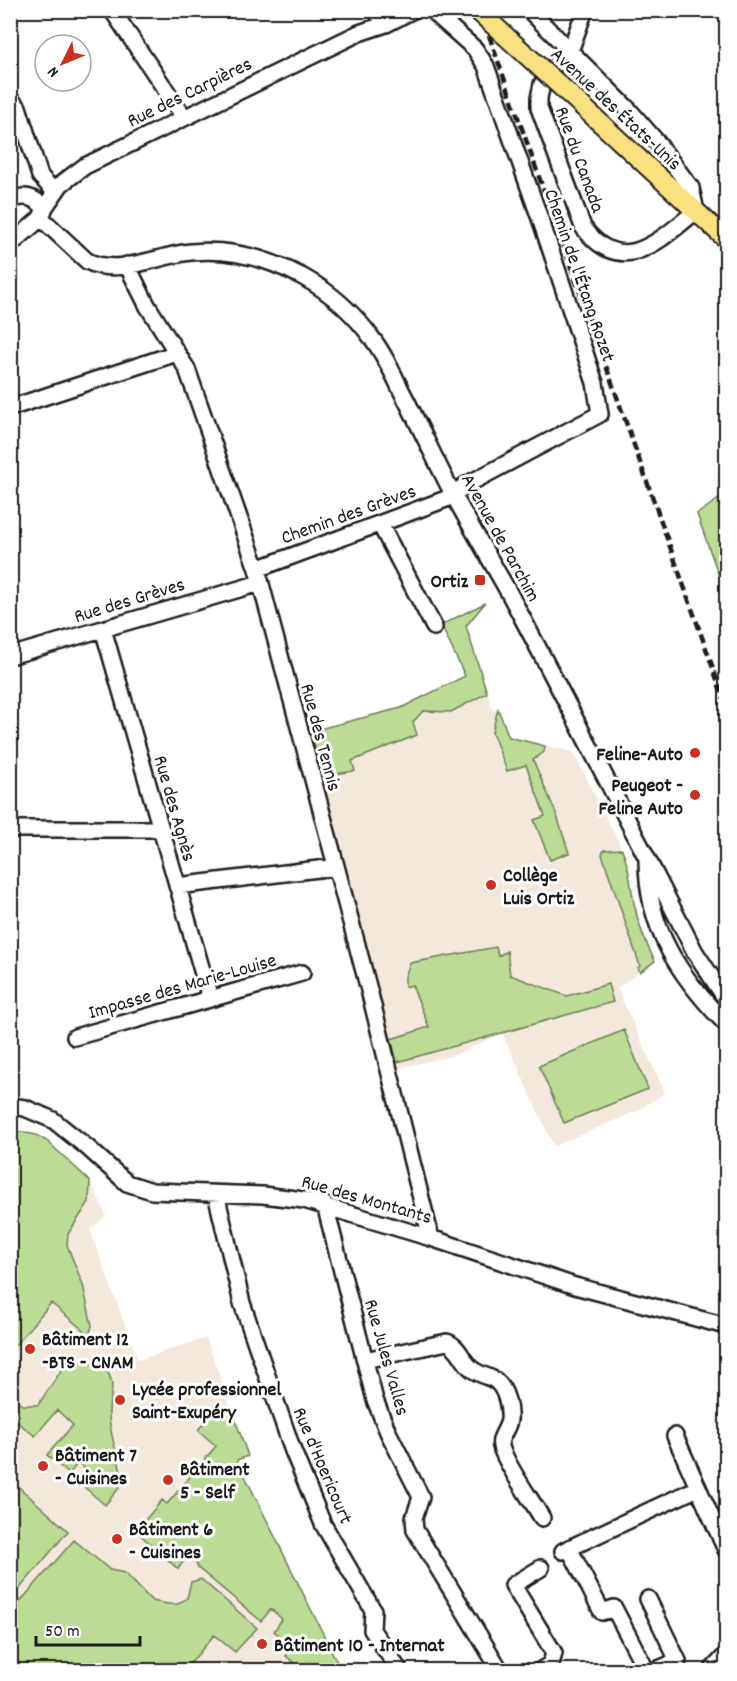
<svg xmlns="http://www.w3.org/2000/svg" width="737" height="1681" font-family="Dekko,sans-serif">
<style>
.built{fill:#f3e8dc}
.green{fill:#bcdc95;stroke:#6c7c58;stroke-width:1.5}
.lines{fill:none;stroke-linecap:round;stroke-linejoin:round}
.minor-casing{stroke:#1c1c1c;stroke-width:20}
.major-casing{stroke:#1c1c1c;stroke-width:22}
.minor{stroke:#fff;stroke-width:15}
.major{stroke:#fae180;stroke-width:18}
.rail{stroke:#1c1c1c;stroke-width:4.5;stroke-dasharray:9 4.5;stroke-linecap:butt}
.major-bridge-casing{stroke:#1c1c1c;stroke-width:22;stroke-linecap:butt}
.major-bridge{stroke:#fae180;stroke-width:18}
.poi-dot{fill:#c8321e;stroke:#fff;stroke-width:2}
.labels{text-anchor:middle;stroke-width:6;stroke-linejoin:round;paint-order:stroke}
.street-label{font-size:20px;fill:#1c1c1c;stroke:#fff}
.poi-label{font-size:20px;font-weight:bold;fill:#1c1c1c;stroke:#fff;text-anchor:start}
</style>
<rect width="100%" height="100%" fill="#fff"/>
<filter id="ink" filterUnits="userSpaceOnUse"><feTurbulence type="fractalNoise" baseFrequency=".0167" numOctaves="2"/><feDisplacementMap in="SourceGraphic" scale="12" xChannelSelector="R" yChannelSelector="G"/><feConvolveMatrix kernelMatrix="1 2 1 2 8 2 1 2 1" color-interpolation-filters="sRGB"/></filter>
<g filter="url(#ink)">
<path class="built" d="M485 603 466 626 493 711 498 709 509 737 573 752 618 841 629 867 634 903 644 940 655 961 617 988 665 1093 637 1111 554 1146 502 1033 455 1055 399 1068 311 731 401 708 465 676 441 625Z
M10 1130 36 1135 47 1141 90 1181 106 1215 90 1230 138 1360 206 1338 248 1456 237 1460 341 1670H11Z"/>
<path class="green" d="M726 494V596L697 514Z
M485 603 466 626 487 693 451 712 423 711 413 722 417 735 352 761 355 771 322 776 311 731 401 708 465 676 441 625Z
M498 709 509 737 545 746 544 752 533 760 556 813 569 853 550 860 534 820 545 816 526 765 507 771 492 732Z
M622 849C630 869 630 883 634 903 638 924 645 942 655 961L640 972 638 968 640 966 638 960 602 854 604 850Z
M496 947 498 956 507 951 510 975 567 996 608 984 613 1002 397 1062 391 1039 429 1027 412 985 405 987V977L410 963Z
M624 1030 648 1089 564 1123 539 1066Z
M11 1130 36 1135 47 1141 90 1181 89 1202 68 1234 67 1245 83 1285 92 1326 89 1335 51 1303 11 1350Z
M79 1362 104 1365C119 1390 108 1392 109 1416 110 1434 117 1454 121 1472L114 1481 120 1487 105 1505 82 1485 91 1474 78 1463 69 1474 47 1455 73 1425 57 1410 35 1436 16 1421 11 1427V1395L22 1405H38L65 1365Z
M225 1410H232L248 1456 237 1460 341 1670H303L286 1656 292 1647 274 1631 282 1619 271 1609 261 1621 198 1568 195 1561 185 1559 178 1569 136 1531 162 1500 167 1504 216 1446 198 1430 211 1415Z
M11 1480 68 1531 11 1599Z
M74 1540 110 1570 125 1573 152 1601 168 1604H178L187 1598 191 1582 201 1579 257 1628 235 1652 214 1635 185 1670H11V1612Z"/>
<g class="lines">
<g class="minor-casing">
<path id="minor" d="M112 10 184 117
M375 10 386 24
M529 10 629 110 656 141 691 188 696 211C659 241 622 279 583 227L539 108V98L542 84 552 68 570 51 585 10
M10 99 18 107 40 176 54 191
M10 200C26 194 32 197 45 207
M41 218 87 261C118 277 158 255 191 252 230 248 269 259 303 277 332 293 355 314 374 341 385 356 393 373 401 390 419 424 435 460 453 494 471 527 490 559 508 591 572 711 633 831 695 952L726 999
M10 245 41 218 45 207 61 184 85 166 359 33 386 24 413 10
M127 265 147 305 187 369 257 569 369 990 431 1238
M10 408 177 353
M380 524 434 627
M257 569 446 499 466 485 600 414 595 383 543 227 486 66 475 49 431 10
M103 629 210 998
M10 656 260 583
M10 829H160
M647 861C647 929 680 977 726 1024
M177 886 335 867
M75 1037 302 973
M10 1106 25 1108 53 1120 88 1148 127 1183 152 1191 263 1195 304 1200 431 1238 575 1286 726 1326
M216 1194 242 1303 293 1451 323 1524 373 1610 372 1630 399 1670
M325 1205 375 1400 388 1432 421 1497 414 1518 415 1530 500 1670
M365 1360 447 1342C460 1347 462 1361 472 1369 479 1375 489 1376 496 1381 506 1389 510 1408 509 1420 507 1432 497 1437 502 1450 512 1474 529 1496 542 1518
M675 1436 726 1550
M569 1548 602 1612 614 1608 646 1670
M563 1551 698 1488
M648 1599 678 1661 656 1670
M541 1670 551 1664 554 1653 513 1585 541 1568
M712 1670 726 1655"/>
</g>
<g class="major-casing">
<path id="major" d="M568 93 726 239"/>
</g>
<use href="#minor" class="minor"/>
<use href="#major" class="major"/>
<path class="rail" d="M480 10 726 705"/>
<g class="major-bridge-casing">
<path id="major-bridge" d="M477 10 568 93"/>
</g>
<use href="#major-bridge" class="major-bridge"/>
</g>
</g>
<g class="poi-dot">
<rect x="474" y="574" width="12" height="12" rx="3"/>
<circle cx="695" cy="753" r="6"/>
<circle cx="695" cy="795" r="6"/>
<circle cx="491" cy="885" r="6"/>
<circle cx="30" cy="1349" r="6"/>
<circle cx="120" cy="1400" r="6"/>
<circle cx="43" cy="1466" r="6"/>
<circle cx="168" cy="1480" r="6"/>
<circle cx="117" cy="1539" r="6"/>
<circle cx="262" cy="1644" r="6"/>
</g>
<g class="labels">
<g class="street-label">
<text transform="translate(189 91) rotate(-26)" y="7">Rue des Carpières</text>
<text transform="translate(617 108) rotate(43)" y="7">Avenue des États-Unis</text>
<text transform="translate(581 159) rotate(70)" y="7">Rue du Canada</text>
<text transform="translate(581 275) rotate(71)" y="7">Chemin de l'Étang Rozet</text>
<text transform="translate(348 513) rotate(-20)" y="7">Chemin des Grèves</text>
<text transform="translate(502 537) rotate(61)" y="7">Avenue de Parchim</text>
<text transform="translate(129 599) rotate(-17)" y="7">Rue des Grèves</text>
<text transform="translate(322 737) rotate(75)" y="7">Rue des Tennis</text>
<text transform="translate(176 808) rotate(74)" y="7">Rue des Agnès</text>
<text transform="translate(182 985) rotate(-16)" y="7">Impasse des Marie-Louise</text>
<text transform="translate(367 1198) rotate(16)" y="7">Rue des Montants</text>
<text transform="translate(388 1357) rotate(74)" y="7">Rue Jules Valles</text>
<text transform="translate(324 1465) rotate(67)" y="7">Rue d'Hoericourt</text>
</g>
<g class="poi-label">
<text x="468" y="587" text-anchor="end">Ortiz</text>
<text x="683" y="760" text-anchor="end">Feline-Auto</text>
<text x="683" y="791" text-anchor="end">Peugeot -<tspan x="683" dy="23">Feline Auto</tspan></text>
<text x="503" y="881">Collège<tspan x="503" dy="23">Luis Ortiz</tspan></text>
<text x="42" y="1345">Bâtiment 12<tspan x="42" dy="23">-BTS - CNAM</tspan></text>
<text x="132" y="1395">Lycée professionnel<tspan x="132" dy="23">Saint-Exupéry</tspan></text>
<text x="55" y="1461">Bâtiment 7<tspan x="55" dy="23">- Cuisines</tspan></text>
<text x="180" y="1475">Bâtiment<tspan x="180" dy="23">5 - Self</tspan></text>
<text x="129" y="1535">Bâtiment 6<tspan x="129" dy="23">- Cuisines</tspan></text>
<text x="274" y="1651">Bâtiment 10 - Internat</text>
</g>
</g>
<rect width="737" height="1681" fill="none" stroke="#fff" stroke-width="36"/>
<rect x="18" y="18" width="701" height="1645" fill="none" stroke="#1c1c1c" stroke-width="2" filter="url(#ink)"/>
<g transform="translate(63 63) rotate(227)"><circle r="28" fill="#ffffff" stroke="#a4a4a4" stroke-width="1.5"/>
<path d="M0-4.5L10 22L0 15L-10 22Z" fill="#c8321e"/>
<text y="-9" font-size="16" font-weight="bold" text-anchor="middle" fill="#1c1c1c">N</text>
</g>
<path d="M36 1636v9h104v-9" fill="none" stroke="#1c1c1c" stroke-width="3"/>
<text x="45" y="1636" font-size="18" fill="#1c1c1c" stroke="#ffffff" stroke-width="4.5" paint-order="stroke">50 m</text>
</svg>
